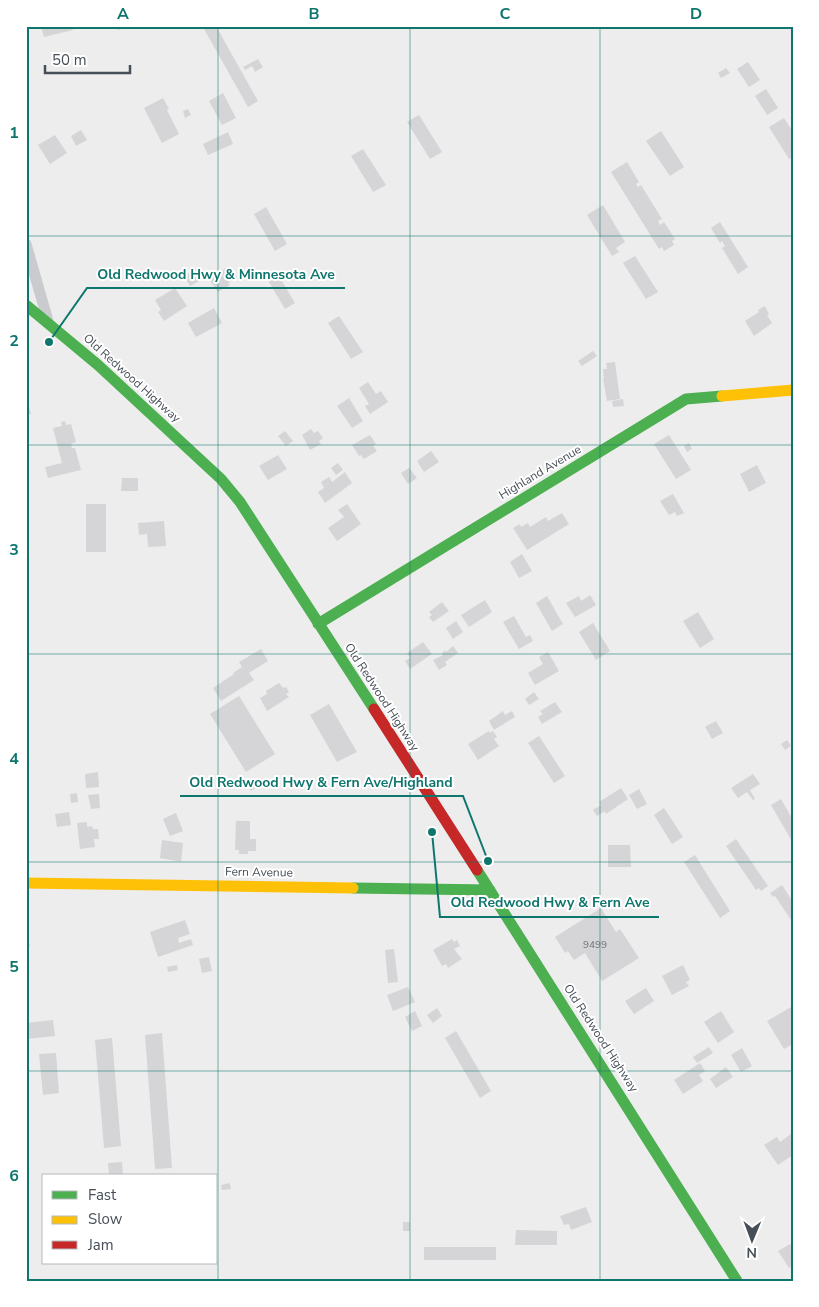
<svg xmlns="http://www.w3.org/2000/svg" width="819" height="1307" font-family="'Nunito Sans',sans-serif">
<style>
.building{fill:#d5d5d7}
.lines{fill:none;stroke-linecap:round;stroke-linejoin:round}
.street{stroke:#c9cbce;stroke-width:11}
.fast{stroke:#4caf50;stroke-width:11}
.slow{stroke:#ffc107;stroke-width:11}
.jam{stroke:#c62828;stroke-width:11}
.grid{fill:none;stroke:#0f766e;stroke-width:1;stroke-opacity:0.55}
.labels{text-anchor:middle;stroke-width:4;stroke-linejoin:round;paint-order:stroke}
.number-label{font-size:10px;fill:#6b7178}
.street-label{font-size:12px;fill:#464e57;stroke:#fff}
.leader{fill:none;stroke:#0f766e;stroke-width:2}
.callout-dot{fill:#0f766e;stroke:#fff;stroke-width:2}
.callout-label{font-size:14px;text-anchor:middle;font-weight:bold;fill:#0f766e;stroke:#fff;stroke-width:4;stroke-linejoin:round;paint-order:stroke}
.neatline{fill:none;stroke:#0f766e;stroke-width:2}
.grid-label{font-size:16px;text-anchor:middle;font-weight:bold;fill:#0f766e}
</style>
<rect width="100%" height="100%" fill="#ededed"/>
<path class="building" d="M41 26H72L73 30 44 37Z
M117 26H129V27L118 30Z
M209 26H216L258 101 248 107 204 29Z
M258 59 263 67 255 72 252 66 245 70 243 67Z
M748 62 760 80 749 87 737 69Z
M726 68 730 73 721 78 718 73Z
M766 89 778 108 767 115 755 96Z
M223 93 236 118 222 125 209 101Z
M163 98 169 109 167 110 179 134 162 143 144 108Z
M188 109 191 115 185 118 183 111Z
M419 115 442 152 430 159 407 122Z
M784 118 793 132V157L789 159 769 127Z
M81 130 87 140 76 146 71 136Z
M661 131 684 167 670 176 646 141Z
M228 132 233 144 208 155 203 144Z
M55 135 67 153 50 164 38 145Z
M363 149 386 185 373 192 351 156Z
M627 162 639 182 636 184 638 187 641 185 662 219 658 221 660 225 664 222 675 239 672 241 674 245 664 251 662 247 659 249 611 172Z
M603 205 625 242 616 248 619 252 612 256 587 215Z
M266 207 287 244 275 251 254 214Z
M720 222 748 267 738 274 722 248 725 246 722 241 720 243 711 228Z
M635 256 658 292 646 299 623 263Z
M226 268 227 271 231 268 237 277 228 283 230 285 218 292 209 279Z
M197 269 203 279 190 286 184 275Z
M276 271 295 303 285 309 266 277Z
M175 288 187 306 164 321 158 312 161 310 155 300Z
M765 306 769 314 767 315 772 323 754 336 745 321 759 312 758 310Z
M214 308 222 323 196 337 188 323Z
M339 316 363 352 351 359 328 323Z
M593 351 597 356 582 366 578 361Z
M615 362 620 399 607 401 603 379H604L603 369H607L606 363Z
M368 382 376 394 381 391 388 402 370 414 365 406 369 404 359 388Z
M26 395 31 414 26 415Z
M349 398 363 421 352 428 337 406Z
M623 399 624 406 613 407 612 401Z
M65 421 66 425 71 424 76 442 71 444 72 448H75L81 470 48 478 45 467 62 463 53 428 62 426 61 422Z
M311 429 314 433 318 431 323 438 319 441 321 444 310 450 302 435Z
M285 431 293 441 286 446 278 436Z
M370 435 376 444 373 446 377 451 364 459 361 455 359 456 352 445Z
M669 435 691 470 676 479 654 444Z
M689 443 692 449 687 452 684 446Z
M431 451 439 462 424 472 417 461Z
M278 455 287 469 268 480 259 466Z
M338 463 343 470 336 475 331 468Z
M757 465 766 483 749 492 740 474Z
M409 468 417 478 408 484 401 473Z
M345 472 352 483 325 503 318 492 324 488 321 482 329 477 332 482Z
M122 478H138V491H121Z
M673 494 684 513 677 516 675 512 669 515 660 501Z
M86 504H106V552H86Z
M347 504 361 524 337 541 328 528 344 517 338 510Z
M562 513 569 524 527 550 513 528 520 524 521 527 528 523 530 527 546 517 548 521Z
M164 521 166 546 148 547 147 534 139 535 138 523Z
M522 554 532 571 519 578 510 562Z
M590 595 596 605 575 617 566 603 579 596 581 601Z
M547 596 563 624 552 631 536 603Z
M485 600 492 612 469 627 461 615Z
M442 602 449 611 433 622 429 617 432 615 429 612Z
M698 612 714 639 700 648 683 621Z
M514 616 526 637 530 635 533 641 519 649 503 622Z
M456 621 463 632 453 639 446 628Z
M593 623 610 651 596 660 579 632Z
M423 642 432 654 410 669 405 661 410 658 407 653Z
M453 646 458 653 445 662 447 665 439 670 433 660 443 655 442 653 445 650 446 652Z
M261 649 268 661 249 673 254 680 221 701 213 688 234 674 233 673 242 667 239 662Z
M548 652 559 671 535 685 528 673 543 664 539 657Z
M279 683 283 688 286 687 289 692 286 694 289 697 267 711 260 698 267 694 266 691Z
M534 692 539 699 529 705 525 699Z
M239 696 275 754 246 772 210 714Z
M555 702 562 712 542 724 538 717 543 714 540 711Z
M329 704 357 752 337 762 310 715Z
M503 711 505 715 512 711 515 717 494 730 489 721Z
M716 721 723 733 712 739 705 727Z
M489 731 490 733 493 731 497 737 494 739 499 746 478 760 468 744Z
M539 736 565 776 554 783 528 743Z
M787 740 791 746 785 750 781 744Z
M98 772 99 787 86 788 85 774Z
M753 774 760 784 750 790 755 799 753 800 747 792 738 798 731 788Z
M255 782 257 787 251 791 248 786Z
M621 788 628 799 606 814 605 811 597 816 593 810 601 805 599 802Z
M639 789 647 804 637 809 629 795Z
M77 793 78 802 71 803 70 794Z
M99 794 100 808 91 809 88 795Z
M781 799 793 820V843L771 805Z
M664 808 683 837 672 844 654 815Z
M69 812 71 825 57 827 55 814Z
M176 813 183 831 170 836 163 819Z
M236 821H250V839H256V851H248V854H239V850H235Z
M87 822V827L92 826 93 829H98L99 839H94L95 847 80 849 77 823Z
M736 839 768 886 761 891 759 888 756 890 726 846Z
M162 840 183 843 181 862 160 858Z
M608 845H630L631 867H608Z
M695 855 730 911 720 918 684 862Z
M782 885 793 902V923L775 896 773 897 770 893Z
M601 908 616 932 620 929 639 958 602 981 585 953 574 960 568 951 565 953 555 937Z
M185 920 190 934 178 938 179 943 191 939 193 945 158 957 150 932Z
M452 939 454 942 457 940 460 946 454 949 462 959 448 968 446 964 442 966 433 950Z
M26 943 30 944 27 955H26Z
M394 949 398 982 388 983 385 950Z
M209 957 212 971 202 973 199 959Z
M177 965 178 970 168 972 167 967Z
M683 965 690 980 686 982 689 986 672 995 662 976Z
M408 987 415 1002 393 1011 387 995Z
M646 988 654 1001 634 1014 625 1001Z
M793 1006V1044L784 1049 767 1021Z
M437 1008 442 1016 433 1023 427 1015Z
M415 1011 422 1026 412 1031 405 1017Z
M721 1011 734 1032 718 1043 704 1022Z
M53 1020 55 1036 27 1039 26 1023Z
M456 1031 491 1091 480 1098 445 1038Z
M162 1033 172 1168 155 1169 145 1035Z
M112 1038 121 1146 104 1148 95 1040Z
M709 1047 713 1053 697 1063 693 1057Z
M742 1048 752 1066 741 1072 731 1055Z
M56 1053 59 1093 43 1095 39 1054Z
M700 1063 705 1071 699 1075 703 1081 683 1094 674 1080Z
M726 1067 733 1077 716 1088 710 1079Z
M791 1134 793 1155 778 1165 764 1145 777 1137 780 1142Z
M122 1162 123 1176H109L108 1163Z
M230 1183 231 1189 222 1190 221 1185Z
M586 1207 592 1222 571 1230 569 1224 564 1225 560 1216Z
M403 1222H410V1231H403Z
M516 1230 557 1231V1245H515Z
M790 1244 793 1248V1266L789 1268 778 1251Z
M424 1247H496V1260H424Z"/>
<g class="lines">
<path class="street" d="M26 244 48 321"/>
<path class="fast" d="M26 305 98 365 221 479 240 502 374 709
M318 624 686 399 722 396
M477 870 737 1281
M353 888 490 890"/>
<path class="slow" d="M722 396 793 390
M26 883 353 888"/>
<path class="jam" d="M374 709 477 870"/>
</g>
<path class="grid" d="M218 26V1281M410 26V1281M600 26V1281M26 236H793M26 445H793M26 654H793M26 862H793M26 1071H793"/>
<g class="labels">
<g class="number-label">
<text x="595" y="948">9499</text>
</g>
<g class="street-label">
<text transform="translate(132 378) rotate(42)" y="4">Old Redwood Highway</text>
<text transform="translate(540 472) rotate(-31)" y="4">Highland Avenue</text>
<text transform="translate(382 697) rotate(57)" y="4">Old Redwood Highway</text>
<text transform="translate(259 872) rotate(1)" y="4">Fern Avenue</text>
<text transform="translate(601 1038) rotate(57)" y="4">Old Redwood Highway</text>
</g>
</g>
<path class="leader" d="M49 342L87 288H345M488 861L463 796H180M432 832L440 917H659"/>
<g class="callout-dot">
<circle cx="49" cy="342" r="5"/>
<circle cx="488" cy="861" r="5"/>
<circle cx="432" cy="832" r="5"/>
</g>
<g class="callout-label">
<text x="216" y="279">Old Redwood Hwy &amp; Minnesota Ave</text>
<text x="321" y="787">Old Redwood Hwy &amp; Fern Ave/Highland</text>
<text x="550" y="907">Old Redwood Hwy &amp; Fern Ave</text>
</g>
<rect width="819" height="1307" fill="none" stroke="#ffffff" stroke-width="55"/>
<rect x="42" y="1174" width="175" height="90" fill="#ffffff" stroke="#b5b8bc"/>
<rect x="52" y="1191" width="25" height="8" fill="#4caf50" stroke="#b5b8bc"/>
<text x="88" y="1200" font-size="15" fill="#464e57">Fast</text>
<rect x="52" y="1216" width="25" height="8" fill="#ffc107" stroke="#b5b8bc"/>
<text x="88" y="1224" font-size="15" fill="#464e57">Slow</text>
<rect x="52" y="1241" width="25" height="8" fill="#c62828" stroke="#b5b8bc"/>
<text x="88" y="1250" font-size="15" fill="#464e57">Jam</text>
<g transform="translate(752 1240) rotate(181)" stroke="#ffffff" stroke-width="4" paint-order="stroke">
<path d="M0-4L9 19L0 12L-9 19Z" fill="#464e57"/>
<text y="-8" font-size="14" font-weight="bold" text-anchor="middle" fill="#464e57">N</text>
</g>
<path d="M45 65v8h85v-8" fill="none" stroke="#464e57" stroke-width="2.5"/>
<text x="52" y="65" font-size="15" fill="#464e57" stroke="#ffffff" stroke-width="4" paint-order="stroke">50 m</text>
<rect x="28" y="28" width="764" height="1252" class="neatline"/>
<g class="grid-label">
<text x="123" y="19">A</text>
<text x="314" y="19">B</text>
<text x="505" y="19">C</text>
<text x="696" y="19">D</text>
<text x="14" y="138">1</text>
<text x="14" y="346">2</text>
<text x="14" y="555">3</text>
<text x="14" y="764">4</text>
<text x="14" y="972">5</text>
<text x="14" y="1181">6</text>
</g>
</svg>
